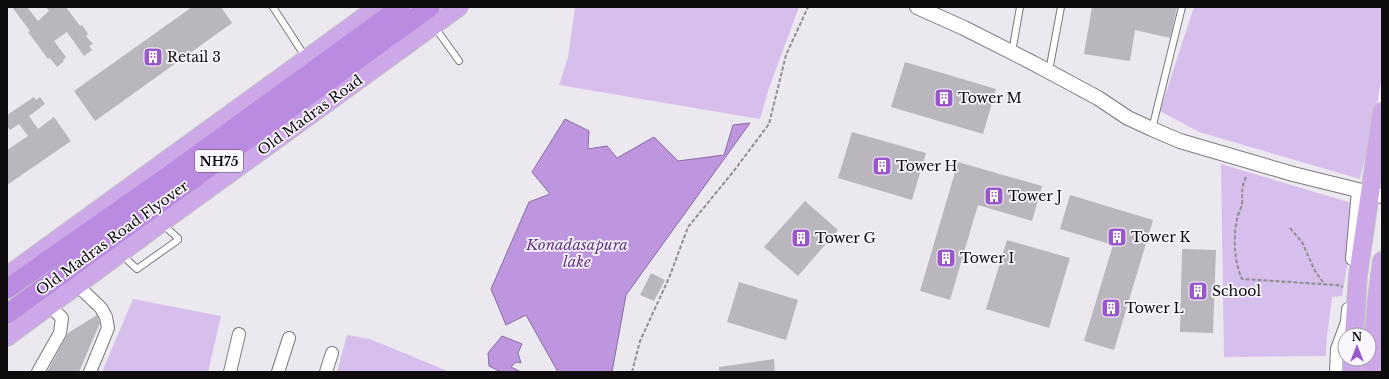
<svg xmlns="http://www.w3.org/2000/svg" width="1389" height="379" font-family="'Libre Baskerville',serif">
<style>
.green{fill:#d6bfec}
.water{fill:#bd96df;stroke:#886ca0}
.building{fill:#bab6bd}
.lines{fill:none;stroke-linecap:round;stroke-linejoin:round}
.service-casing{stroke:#7b787e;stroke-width:8}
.minor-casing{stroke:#7b787e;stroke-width:14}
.tertiary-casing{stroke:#7b787e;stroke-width:16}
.primary-casing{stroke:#c5c4c5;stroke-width:20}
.trunk-casing{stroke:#c5c4c5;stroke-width:21}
.path{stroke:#918e93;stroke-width:2;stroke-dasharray:4 2;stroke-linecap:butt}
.service{stroke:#fff;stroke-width:6}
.minor{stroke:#fff;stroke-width:12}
.tertiary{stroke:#fff;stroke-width:14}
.primary{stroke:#cca8e9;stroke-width:18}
.trunk{stroke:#bb8be2;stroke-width:19}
.labels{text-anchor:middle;stroke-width:3.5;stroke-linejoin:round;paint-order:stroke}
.shield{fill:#f9f6fd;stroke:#545256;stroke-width:1}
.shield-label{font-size:13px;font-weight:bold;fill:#0d0b0e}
.poi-label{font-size:14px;fill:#0d0b0e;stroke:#f9f6fd;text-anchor:start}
.street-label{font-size:14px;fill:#0d0b0e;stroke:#f9f6fd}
.water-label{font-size:15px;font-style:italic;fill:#653489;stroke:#f9f6fd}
</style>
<rect width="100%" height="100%" fill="#ece8ef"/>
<path class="green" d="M575 7H799L769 88 760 119 559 85 568 57Z
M1194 7H1382V76L1374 120 1360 179 1199 132 1160 111Z
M1221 164 1355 204 1351 242 1342 296 1332 297C1330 317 1326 336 1326 356L1224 357Z
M133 299 221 316 208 372H102Z
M347 335 370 339 450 372H337Z"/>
<path class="water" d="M565 119 589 131 588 149 607 146 617 158 654 137 678 161 724 155 733 125 750 123 626 295 612 372H558L526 315 506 325 491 289 529 202 550 194 532 172Z
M502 336 522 344 518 353 521 363 516 362 511 367 521 372H501L489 366 488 353Z"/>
<path class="building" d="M12 7H27L38 21 49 11 46 7H66L80 26 82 25 88 34 86 36 93 44 89 46 92 50 84 56 67 32 54 41 66 57 63 60 64 61 57 67 50 58 48 59 28 32 30 31Z
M192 7H221L232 23 95 121 74 91Z
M1092 7H1177L1170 38 1135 30 1130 61 1084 54Z
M905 62 996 89 983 134 891 107Z
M34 97 36 100 40 97 45 104 29 116 38 129 54 117 71 141 7 185V150L28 136 19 124 10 130 7 126V115Z
M852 132 926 153 912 200 838 178Z
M958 162 1042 186 1032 221 978 205 950 300 920 291Z
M1070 195 1153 220 1114 350 1084 341 1113 245 1060 229Z
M805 201 838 230 798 276 764 247Z
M1007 240 1070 258 1049 328 986 309Z
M1182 249 1216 250 1213 333 1180 332Z
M651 273 665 280 654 301 640 295Z
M739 282 798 300 786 340 727 322Z
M97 315 100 323 79 372H47L68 333Z
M774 359 775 372H719V367Z"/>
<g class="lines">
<g class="service-casing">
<path id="service" d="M273 7 306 58
M434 26 459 61
M1012 52 1020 7
M1049 71 1061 7
M1152 129 1182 7
M122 255 137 269 178 240V238L162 224"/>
</g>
<g class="minor-casing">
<path id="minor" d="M1352 259 1358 191
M77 285 101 308 106 317 108 328 90 372
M38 372 60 333 62 318 50 306
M230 372 239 334
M278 372 289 338
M326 372 332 353
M1336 372 1337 349 1347 322 1348 309"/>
</g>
<g class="tertiary-casing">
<path id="tertiary" d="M917 7 964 28 1033 63 1098 98 1128 118 1152 129 1180 141 1293 174 1382 196"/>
</g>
<g class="primary-casing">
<path id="primary" d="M7 276 378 7
M1354 335 1358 275 1382 112
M7 337 161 223 459 7
M1352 372 1353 359
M1371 372 1377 298 1382 261"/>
</g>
<g class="trunk-casing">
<path id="trunk" d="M7 289 164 179 401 7
M7 314 430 7"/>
</g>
<path class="path" d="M1246 177C1240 190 1243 193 1242 204 1241 209 1238 214 1237 219 1233 238 1234 261 1242 279L1337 285 1343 287
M1290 228 1302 242 1315 271 1325 285
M632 372 640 341 669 278 688 227 733 172 769 124 786 55 808 7"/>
<use href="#service" class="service"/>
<use href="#minor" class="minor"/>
<use href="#tertiary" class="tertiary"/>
<use href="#primary" class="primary"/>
<use href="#trunk" class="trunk"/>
</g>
<defs>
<g id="building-square" transform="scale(1)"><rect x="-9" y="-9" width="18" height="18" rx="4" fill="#9a57cc" stroke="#f9f6fd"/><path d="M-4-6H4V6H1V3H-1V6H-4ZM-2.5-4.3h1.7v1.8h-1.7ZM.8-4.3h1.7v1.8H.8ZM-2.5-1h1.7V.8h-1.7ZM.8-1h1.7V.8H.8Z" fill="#fff"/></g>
</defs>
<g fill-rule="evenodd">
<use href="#building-square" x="153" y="57"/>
<use href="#building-square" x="944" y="98"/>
<use href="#building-square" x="882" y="166"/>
<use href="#building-square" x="994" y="196"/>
<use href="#building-square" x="1117" y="237"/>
<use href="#building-square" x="801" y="238"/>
<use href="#building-square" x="946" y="258"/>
<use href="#building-square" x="1198" y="291"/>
<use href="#building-square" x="1111" y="308"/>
</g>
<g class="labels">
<rect class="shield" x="195" y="150" width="48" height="22" rx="3"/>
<g class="shield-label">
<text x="219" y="166">NH75</text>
</g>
<g class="poi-label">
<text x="167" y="62">Retail 3</text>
<text x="958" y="103">Tower M</text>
<text x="896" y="171">Tower H</text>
<text x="1008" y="201">Tower J</text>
<text x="1131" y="242">Tower K</text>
<text x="815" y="243">Tower G</text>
<text x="960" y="263">Tower I</text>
<text x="1212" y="296">School</text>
<text x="1125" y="313">Tower L</text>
</g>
<g class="street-label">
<text transform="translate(310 115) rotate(-36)" y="5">Old Madras Road</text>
<text transform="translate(112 238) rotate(-36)" y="5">Old Madras Road Flyover</text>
</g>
<g class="water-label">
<text x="577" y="250">Konadasapura<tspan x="577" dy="17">lake</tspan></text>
</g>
</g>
<rect width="1389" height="379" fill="none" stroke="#0d0b0e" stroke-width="16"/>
<g transform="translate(1357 347)"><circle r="19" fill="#f9f6fd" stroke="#9b989d"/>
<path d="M0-3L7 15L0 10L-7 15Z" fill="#9a57cc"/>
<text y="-6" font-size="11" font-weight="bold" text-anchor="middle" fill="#0d0b0e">N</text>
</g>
</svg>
